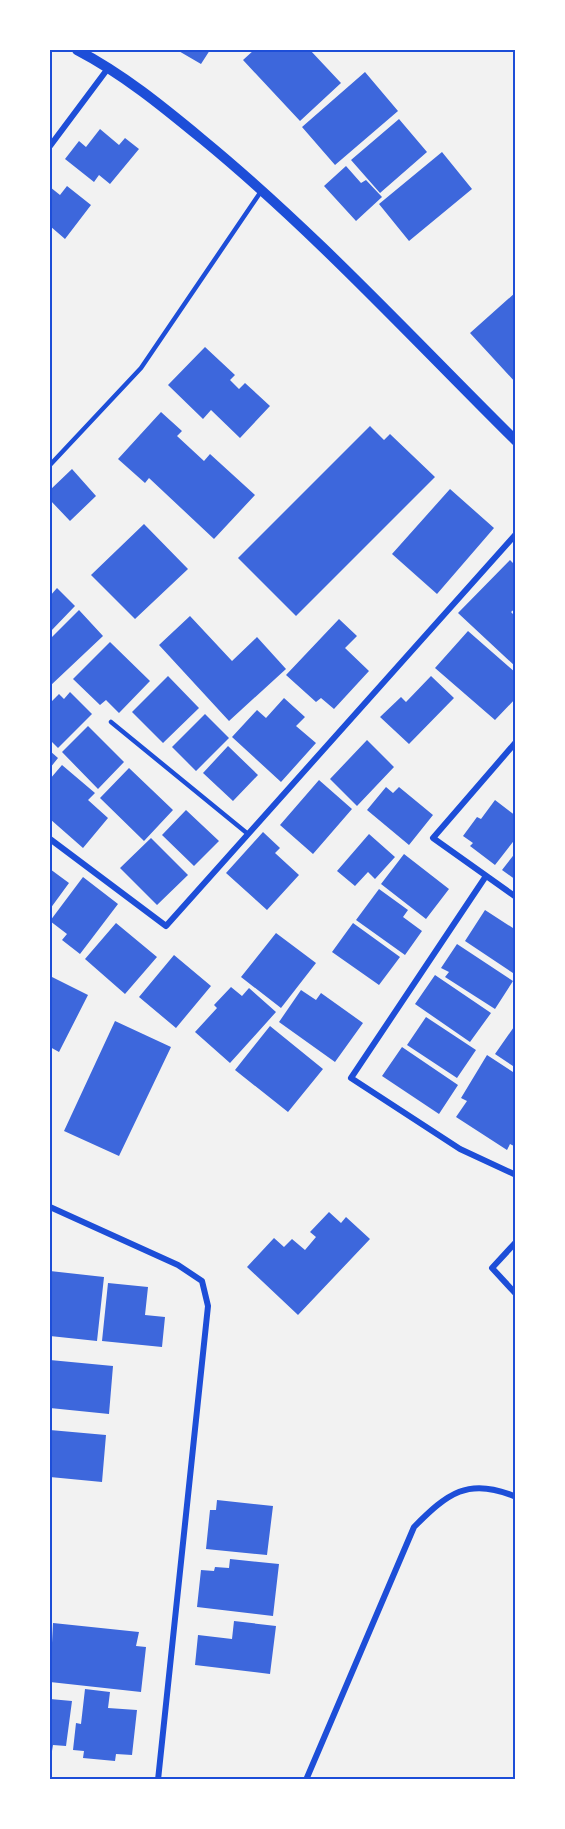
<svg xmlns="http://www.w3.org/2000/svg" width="565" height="1829" font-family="'Fira Sans',sans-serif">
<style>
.building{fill:#3d67dc}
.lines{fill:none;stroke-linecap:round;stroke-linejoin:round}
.service{stroke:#1d4ed8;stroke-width:4.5}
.minor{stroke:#1d4ed8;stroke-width:6}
.tertiary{stroke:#1d4ed8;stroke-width:10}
.neatline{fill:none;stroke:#1d4ed8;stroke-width:2}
</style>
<rect width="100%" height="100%" fill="#f2f2f2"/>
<path class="building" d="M177 50H210L201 64Z
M254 50H310L341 83 300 121 243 60Z
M365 72 398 111 335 165 302 127Z
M399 119 427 152 380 193 351 160Z
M100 129 119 145 125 138 139 149 110 184 99 175 94 182 65 159 79 141 86 147Z
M442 152 472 189 409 241 379 204Z
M346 166 361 183 366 180 382 197 356 221 324 186Z
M67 186 91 205 65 239 50 226V187L60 195Z
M516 292V383L470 333Z
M205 347 235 375 230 380 239 389 245 383 270 406 240 438 211 410 203 419 168 385Z
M161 412 182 431 177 436 204 461 210 454 255 495 214 539 149 478 145 483 118 459Z
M370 426 384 440 390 434 435 477 296 616 238 558Z
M72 469 96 496 70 521 50 500V490Z
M450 489 494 528 437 594 392 554Z
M144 524 188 569 135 619 91 575Z
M510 560 516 566V608L511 612 516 617V667L458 613Z
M57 588 75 606 50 632V596Z
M79 610 103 636 50 686V639Z
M190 616 232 661 257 637 286 669 229 721 159 645Z
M339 619 357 636 345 648 369 671 334 709 321 698 316 702 286 675Z
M468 631 516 673V698L495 720 435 668Z
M110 642 150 681 119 713 106 700 100 705 73 679Z
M168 676 199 708 163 743 132 712Z
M431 676 454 698 409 744 380 717 401 697 406 702Z
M70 692 92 714 58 748 50 740V703L59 694 64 699Z
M284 698 305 717 296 726 316 743 281 782 232 737 257 710 266 718Z
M205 714 229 738 196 771 172 747Z
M88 726 124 762 98 789 62 752Z
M367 740 394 767 357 806 330 779Z
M228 746 258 775 233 801 203 773Z
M50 751 58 758 50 768Z
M62 765 95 793 88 800 108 818 83 848 50 819V779Z
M129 768 173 810 144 841 100 798Z
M319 780 352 809 313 854 280 825Z
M386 787 393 793 399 787 433 815 409 845 367 810Z
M495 800 516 816V838L495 865 470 846 473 843 463 836 477 817 481 819Z
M186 810 219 841 194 866 162 835Z
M263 832 280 848 275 853 299 875 267 910 226 873Z
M369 834 395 857 375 879 368 872 355 886 337 871Z
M151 838 188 875 157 905 120 868Z
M516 852V880L502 870Z
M404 854 449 889 426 919 381 884Z
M50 869 69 883 50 909Z
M83 877 118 904 80 954 62 940 67 934 50 921Z
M379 889 408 910 403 917 422 931 405 955 356 920Z
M485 910 516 930V975L465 941Z
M116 923 157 957 125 994 85 959Z
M353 923 400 957 379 985 332 952Z
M276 933 316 963 281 1008 241 977Z
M457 944 513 981 495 1009 445 977 449 972 441 968Z
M174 955 211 986 176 1028 139 997Z
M435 975 491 1013 470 1042 415 1004Z
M50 976 88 995 59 1052 50 1047Z
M231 987 242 996 249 988 276 1012 230 1063 195 1032 217 1008 214 1005Z
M301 990 316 1000 321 993 363 1023 335 1062 279 1022Z
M426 1017 476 1050 457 1078 407 1045Z
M115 1021 171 1047 119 1156 64 1131Z
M516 1024V1068L495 1054Z
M270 1026 323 1069 288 1112 235 1070Z
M402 1047 458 1085 439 1114 382 1076Z
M487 1055 516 1074V1147L510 1144 507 1150 456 1117 467 1101 461 1098Z
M329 1212 341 1223 346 1217 370 1239 298 1315 247 1267 274 1238 284 1247 292 1239 305 1250 316 1237 310 1232Z
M50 1271 104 1277 97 1341 50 1336Z
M108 1283 148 1287 145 1315 165 1317 162 1347 102 1341Z
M50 1360 113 1366 109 1414 50 1408Z
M50 1430 106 1435 102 1482 50 1477Z
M217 1500 273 1506 267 1555 206 1549 210 1510H216Z
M230 1559 279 1564 273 1616 197 1607 201 1570 214 1571 215 1567 229 1568Z
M234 1621 276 1626 270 1674 195 1665 198 1635 232 1639Z
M53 1623 139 1632 136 1646 146 1647 141 1692 50 1682Z
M85 1689 110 1692 108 1708 137 1710 132 1755 116 1754 115 1761 83 1758 84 1751 73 1750 76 1723 81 1724Z
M50 1699 72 1701 66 1746 53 1745 52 1751H50Z"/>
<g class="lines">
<path class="service" d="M50 465 141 368 262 190
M111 722 248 834"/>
<path class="minor" d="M50 146 109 67
M516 742 433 838 516 897
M50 839 166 926 516 534
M486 876 351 1078 460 1149 516 1175
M50 1207 178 1265 202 1281 208 1306 158 1780
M516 1242 492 1268 516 1294
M306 1780 414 1527C447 1494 468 1476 516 1497"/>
<path class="tertiary" d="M77 50C123 74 162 106 202 139 314 231 413 339 516 441"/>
</g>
<rect width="565" height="1829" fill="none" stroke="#ffffff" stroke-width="102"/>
<rect x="51" y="51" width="463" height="1727" class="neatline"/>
</svg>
